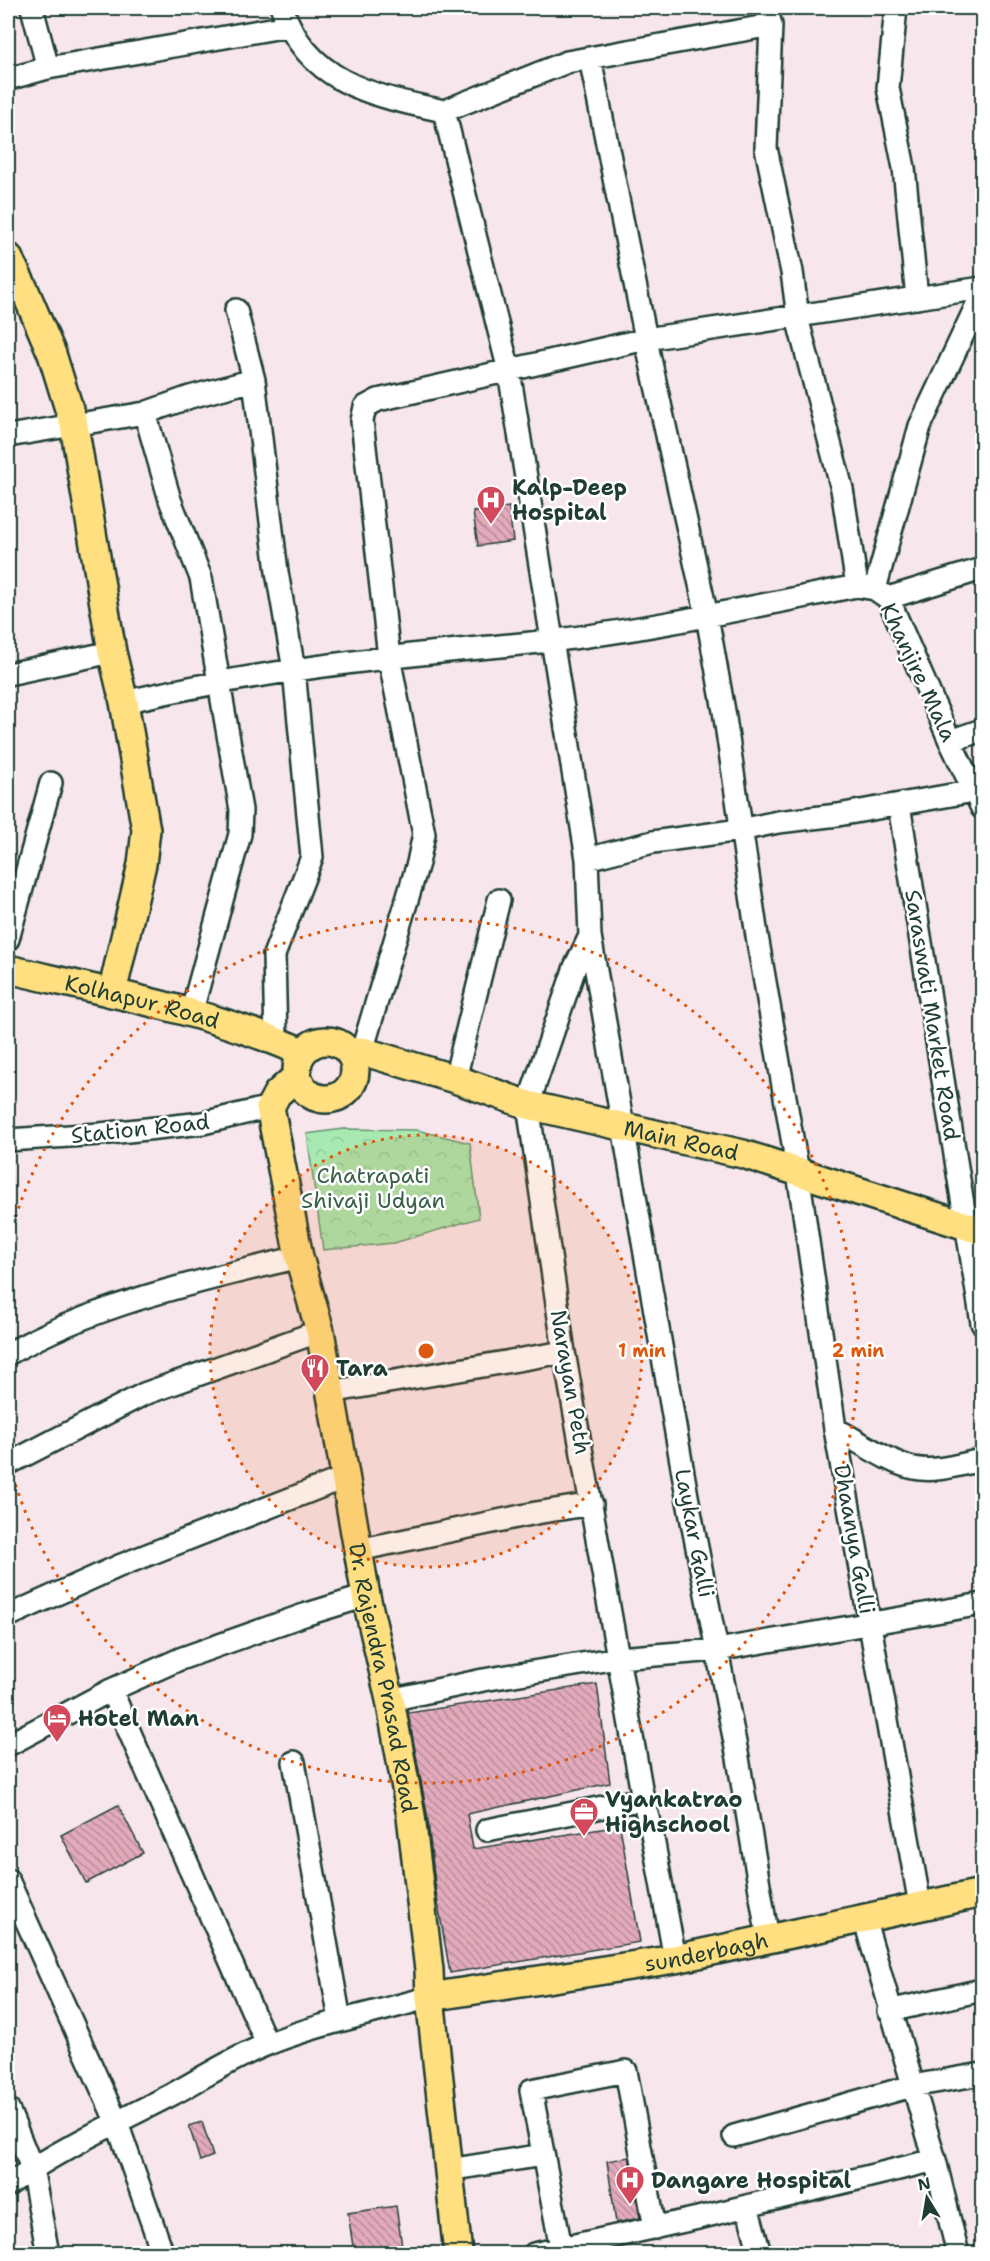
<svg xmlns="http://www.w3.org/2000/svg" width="990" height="2261" font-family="'Shantell Sans',sans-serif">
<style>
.forest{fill:url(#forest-crowns);stroke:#649373;stroke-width:1.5}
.building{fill:url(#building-back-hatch);stroke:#1f3d34;stroke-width:1.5}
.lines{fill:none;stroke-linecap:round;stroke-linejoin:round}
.minor-casing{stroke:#1f3d34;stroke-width:26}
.major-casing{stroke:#1f3d34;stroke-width:32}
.minor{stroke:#fff;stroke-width:21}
.major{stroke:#ffdf80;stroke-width:27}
.ring{fill:none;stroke:#de580e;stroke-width:3;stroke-dasharray:3 6}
.labels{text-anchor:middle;stroke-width:5;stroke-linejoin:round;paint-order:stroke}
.poi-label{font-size:22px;font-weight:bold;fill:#1f3d34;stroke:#fff;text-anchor:start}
.street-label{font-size:22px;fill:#1f3d34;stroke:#fff}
.park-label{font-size:22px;fill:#3a5f4d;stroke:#fff}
.centre{fill:#de580e;stroke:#fff;stroke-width:3}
.ring-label{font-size:18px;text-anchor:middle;font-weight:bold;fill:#de580e;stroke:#fff;stroke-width:5;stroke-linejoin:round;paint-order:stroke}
</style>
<defs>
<pattern id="forest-crowns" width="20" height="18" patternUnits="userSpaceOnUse" patternTransform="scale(1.5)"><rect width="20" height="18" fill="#a8e9b2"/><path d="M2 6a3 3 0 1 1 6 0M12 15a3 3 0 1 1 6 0" fill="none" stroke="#90c99a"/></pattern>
<pattern id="building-back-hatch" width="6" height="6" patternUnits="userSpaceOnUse" patternTransform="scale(1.5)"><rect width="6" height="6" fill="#e3aabb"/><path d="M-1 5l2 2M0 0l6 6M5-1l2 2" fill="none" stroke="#b78c99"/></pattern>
</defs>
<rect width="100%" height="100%" fill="#f7e6eb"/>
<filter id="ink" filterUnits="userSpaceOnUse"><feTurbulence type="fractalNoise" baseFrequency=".0167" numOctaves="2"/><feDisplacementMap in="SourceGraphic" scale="12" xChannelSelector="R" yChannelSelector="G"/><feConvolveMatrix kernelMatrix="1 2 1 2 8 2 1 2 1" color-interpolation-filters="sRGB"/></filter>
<g filter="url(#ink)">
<path class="forest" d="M343 1129 417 1130 470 1143 479 1218 394 1243 323 1250 307 1134Z"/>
<path class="building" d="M509 507 513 541 478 546 473 512Z
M597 1684 610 1783 467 1814 473 1849 620 1826 640 1942 450 1973 436 1892 427 1813 408 1713Z
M118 1805 143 1853 86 1883 61 1835Z
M202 2122 213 2156 200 2161 189 2126Z
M629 2157 640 2218 616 2223 607 2161Z
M396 2206 403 2253H354L348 2213Z"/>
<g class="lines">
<g class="minor-casing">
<path id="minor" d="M32 8 48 68
M282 8C308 84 375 96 444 111L509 371 587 859 590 936 687 1496 738 1758 768 1939
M766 8 771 25 766 148 792 272 799 325 842 489 857 586
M896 8 888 88 904 168 917 298
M590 58 649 354 707 616 724 711 757 936 798 1172 835 1429 920 1905
M8 79 48 68 288 26
M444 111 567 62 771 25
M236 310 254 380
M145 413 170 500 201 578 241 810 240 834 191 1014
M8 436 145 413 190 397 254 380 277 572 294 670 312 857 274 955 276 1041
M875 589 920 426 982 294
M888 598 982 569
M8 674 112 652
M124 702C211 682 299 668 387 658 441 651 495 647 549 641 653 629 755 606 857 586L875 589 888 598 950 741 982 808
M950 741 982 730
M899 805 982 1323
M587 859 653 842 740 830 778 822 838 815 974 791
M590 936 575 967 528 1105 564 1352 643 1799 652 1833 675 1959
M8 939 51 783
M362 1051 418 863 424 834 389 657 362 421 365 407 378 400 646 339 982 288
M455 1079 499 900
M8 1140 100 1134 203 1123 270 1107
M8 1354C97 1303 200 1281 299 1257
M330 1392 564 1352
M835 1429C857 1440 891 1464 914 1468 936 1473 961 1464 982 1460
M8 1464 144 1394 320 1331
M358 1550 536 1513 592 1504
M8 1616 119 1566 346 1477
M111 1690 267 2044
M390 1700 483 1680 618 1658 717 1650 982 1604
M8 1745 111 1690 180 1659 304 1615 366 1596
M294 1762 340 2020
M487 1830 643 1799
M8 1880 117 2123 163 2254
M864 1918 935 2160 958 2254
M889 2011 982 1990
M8 2109 32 2168 48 2254
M734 2136 912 2086 982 2074
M448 2170 543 2155
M8 2185C58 2150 116 2123 171 2095 203 2078 234 2057 268 2044 320 2023 376 2013 430 1997
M747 2206 760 2254
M561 2248 531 2090 626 2071 655 2228
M534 2254 698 2218 935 2160"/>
</g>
<g class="major-casing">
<g id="major">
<path d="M8 257 25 291 52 354 74 425 112 652 124 702 146 830 142 864 112 993"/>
<path id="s1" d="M8 969C106 992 209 1011 302 1052"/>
<circle cx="326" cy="1070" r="29"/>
<path id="s2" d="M350 1053 362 1051 455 1079 528 1105 743 1154 982 1231"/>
<path id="s3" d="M297 1076 277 1094 270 1107 299 1257 320 1331 366 1596 390 1700 411 1816 429 1970 430 1997 458 2254"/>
<path id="s4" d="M430 1997 675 1959 982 1893"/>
</g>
</g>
<use href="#minor" class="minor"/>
<use href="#major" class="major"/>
</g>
</g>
<circle cx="426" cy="1351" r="216" fill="#de580e" fill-opacity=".12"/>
<g class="ring">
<circle cx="426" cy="1351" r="216"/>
<path d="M8 1243A432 432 0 1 1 8 1459"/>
</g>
<defs>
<g id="hospital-pin" transform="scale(1.5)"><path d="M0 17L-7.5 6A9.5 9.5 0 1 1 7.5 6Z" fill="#d1495b" stroke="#fff"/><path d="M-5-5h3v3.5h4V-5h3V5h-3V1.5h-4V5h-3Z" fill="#fff"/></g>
<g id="restaurant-pin" transform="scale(1.5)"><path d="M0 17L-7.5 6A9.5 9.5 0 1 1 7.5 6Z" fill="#d1495b" stroke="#fff"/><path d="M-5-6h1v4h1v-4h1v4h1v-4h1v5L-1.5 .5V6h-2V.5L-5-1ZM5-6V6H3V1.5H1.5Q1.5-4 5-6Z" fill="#fff"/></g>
<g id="hotel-pin" transform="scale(1.5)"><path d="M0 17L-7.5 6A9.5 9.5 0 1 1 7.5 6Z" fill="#d1495b" stroke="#fff"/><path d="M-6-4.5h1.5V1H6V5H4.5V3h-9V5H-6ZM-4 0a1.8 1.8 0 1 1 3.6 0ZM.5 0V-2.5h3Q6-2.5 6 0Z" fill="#fff"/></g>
<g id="office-pin" transform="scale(1.5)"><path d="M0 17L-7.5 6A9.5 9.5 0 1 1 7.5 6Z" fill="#d1495b" stroke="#fff"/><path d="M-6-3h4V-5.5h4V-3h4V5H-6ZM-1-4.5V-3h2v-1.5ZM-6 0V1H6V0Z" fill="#fff"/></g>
</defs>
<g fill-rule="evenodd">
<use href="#hospital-pin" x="491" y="500"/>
<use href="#restaurant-pin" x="315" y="1368"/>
<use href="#hotel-pin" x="57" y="1718"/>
<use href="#office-pin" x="584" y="1812"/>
<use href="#hospital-pin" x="630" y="2180"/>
</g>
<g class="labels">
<g class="poi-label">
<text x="512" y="495">Kalp-Deep<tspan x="512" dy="25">Hospital</tspan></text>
<text x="336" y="1376">Tara</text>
<text x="78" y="1726">Hotel Man</text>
<text x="605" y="1807">Vyankatrao<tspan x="605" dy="25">Highschool</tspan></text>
<text x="651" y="2188">Dangare Hospital</text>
</g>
<g class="street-label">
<text transform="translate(919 672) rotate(65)" y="8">Khanjire Mala</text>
<text dy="8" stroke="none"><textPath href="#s1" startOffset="138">Kolhapur Road</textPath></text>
<text transform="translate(933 1015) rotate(81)" y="8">Saraswati Market Road</text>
<text transform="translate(140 1128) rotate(-6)" y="8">Station Road</text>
<text dy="8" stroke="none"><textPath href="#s2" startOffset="344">Main Road</textPath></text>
<text transform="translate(571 1382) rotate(80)" y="8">Narayan Peth</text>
<text transform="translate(695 1533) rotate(79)" y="8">Laykar Galli</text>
<text transform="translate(855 1539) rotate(80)" y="8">Dhaanya Galli</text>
<text dy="8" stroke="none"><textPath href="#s3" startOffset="624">Dr. Rajendra Prasad Road</textPath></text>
<text dy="8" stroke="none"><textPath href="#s4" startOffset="280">sunderbagh</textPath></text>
</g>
<g class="park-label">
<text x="373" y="1183">Chatrapati<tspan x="373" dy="25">Shivaji Udyan</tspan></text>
</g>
</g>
<circle cx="426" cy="1351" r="9" class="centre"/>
<g class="ring-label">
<text x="642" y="1357">1 min</text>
<text x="858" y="1357">2 min</text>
</g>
<rect width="990" height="2261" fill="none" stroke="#fff" stroke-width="30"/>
<rect x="15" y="15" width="960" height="2231" fill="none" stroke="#1f3d34" stroke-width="2" filter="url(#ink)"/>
<g transform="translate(927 2198) rotate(349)" stroke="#ffffff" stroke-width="4.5" paint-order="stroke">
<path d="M0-4.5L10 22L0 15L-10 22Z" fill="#1f3d34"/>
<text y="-9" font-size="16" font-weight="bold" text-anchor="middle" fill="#1f3d34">N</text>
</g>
</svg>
